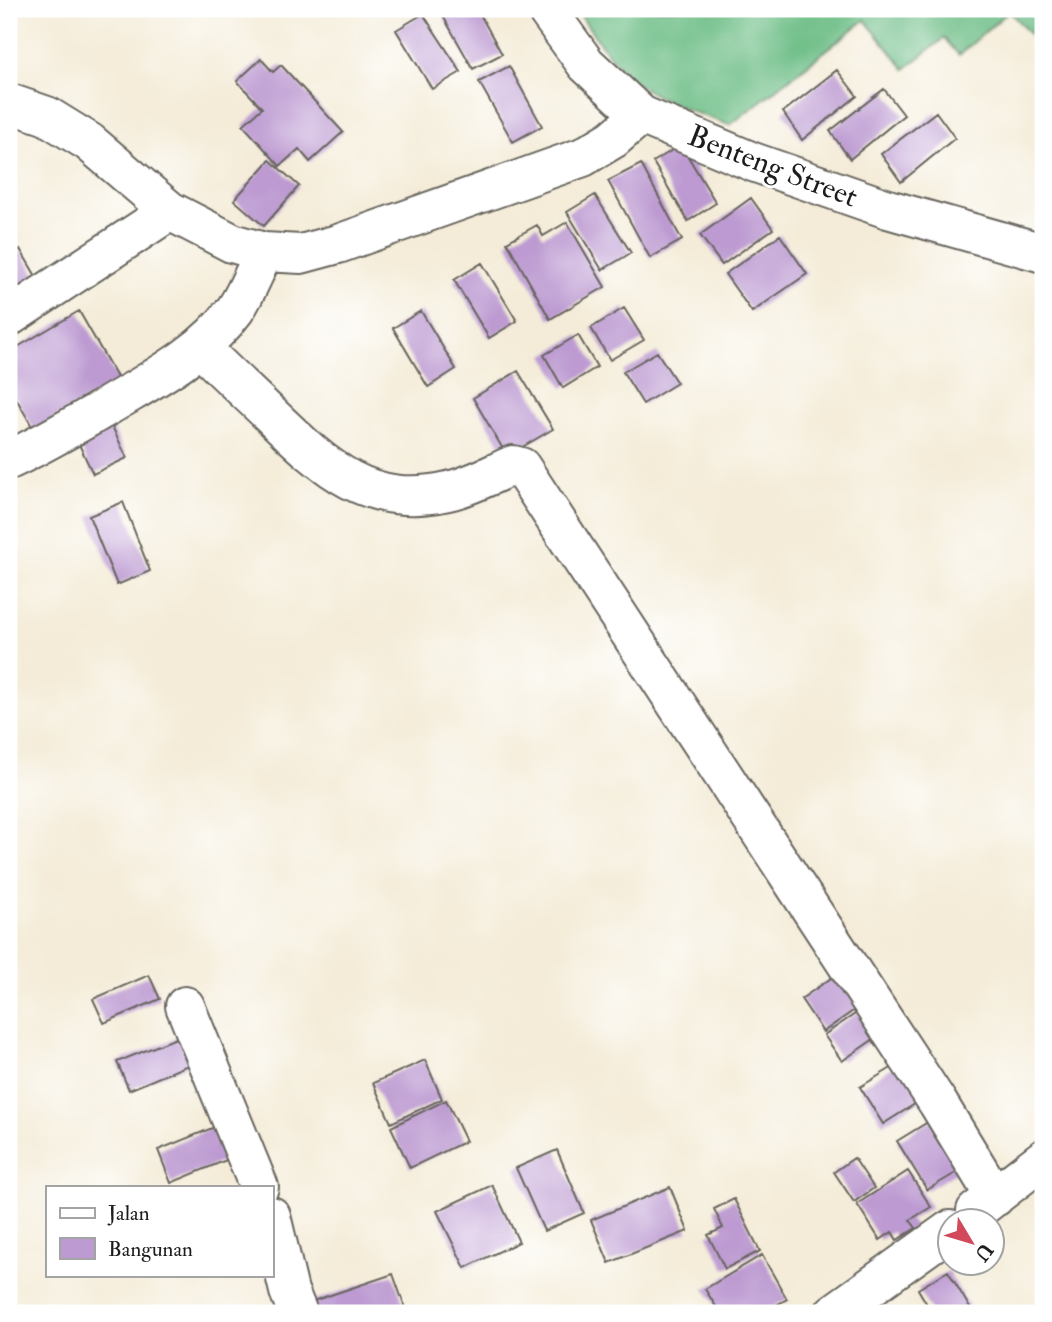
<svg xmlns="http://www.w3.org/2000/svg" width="1052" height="1322" font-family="'IM FELL Double Pica',serif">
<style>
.forest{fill:#71bf89;stroke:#466e52;stroke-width:2}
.building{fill:#bd9bd2}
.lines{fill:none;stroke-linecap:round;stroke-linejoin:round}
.minor-casing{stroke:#68655e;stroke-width:42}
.minor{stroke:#fff;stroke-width:38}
.labels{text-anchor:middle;stroke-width:6;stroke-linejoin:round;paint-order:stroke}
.street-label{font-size:30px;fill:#1c1c1c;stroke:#fff}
</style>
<rect width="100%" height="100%" fill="#fff"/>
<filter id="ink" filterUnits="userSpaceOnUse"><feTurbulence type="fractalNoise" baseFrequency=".0143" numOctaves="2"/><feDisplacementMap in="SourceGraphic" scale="14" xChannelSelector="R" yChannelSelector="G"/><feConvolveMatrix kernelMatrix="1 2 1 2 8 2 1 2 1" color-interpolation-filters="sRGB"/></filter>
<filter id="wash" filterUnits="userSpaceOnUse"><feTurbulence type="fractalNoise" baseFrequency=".00686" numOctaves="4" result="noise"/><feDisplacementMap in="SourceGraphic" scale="28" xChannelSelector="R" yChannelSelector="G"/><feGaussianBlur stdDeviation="1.57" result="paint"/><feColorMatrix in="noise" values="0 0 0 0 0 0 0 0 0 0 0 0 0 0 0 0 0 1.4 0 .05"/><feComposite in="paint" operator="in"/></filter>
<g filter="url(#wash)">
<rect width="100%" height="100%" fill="#f4ecd8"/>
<path class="forest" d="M576 9H1043V49L1009 11 959 55 944 38 905 69 865 20 730 125C698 114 667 104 639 85 616 69 592 32 576 9Z"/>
<g id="blocks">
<path class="building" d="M439 9H477L502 54 473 69Z
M423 14 461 72 432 89 396 30Z
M261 59 273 72 281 65 343 132 310 162 299 149 280 166 243 125 262 108 237 81Z
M509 66 542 126 513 142 479 82Z
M837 70 857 96 802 140 783 112Z
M884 89 904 115 850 159 830 131Z
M936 112 955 138 901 182 881 154Z
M681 145 716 203 688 221 653 162Z
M270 160 299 186 264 226 234 200Z
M641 164 682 240 650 258 608 181Z
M595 195 631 253 602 270 567 212Z
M751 198 773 229 722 265 700 235Z
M567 222 605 287 550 319 507 242 537 225 543 236Z
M780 235 807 274 752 312 725 274Z
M20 249 37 278 9 296V256Z
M482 263 517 321 489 338 454 280Z
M624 308 644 340 610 360 591 328Z
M79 311 119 381 34 430 9 386V352Z
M421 311 456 369 428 387 393 328Z
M578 335 597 367 563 388 544 355Z
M657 352 677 383 643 404 623 372Z
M518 371 553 429 507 456 473 398Z
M110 422 127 458 93 474 76 438Z
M123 502 150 571 117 585 89 516Z
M840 972 863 1004 823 1032 801 999Z
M149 975 160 999 104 1023 93 999Z
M867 1006 884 1032 842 1061 824 1035Z
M181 1036 193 1063 129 1090 117 1062Z
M425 1060 442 1099 391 1123 373 1083Z
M903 1061 926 1097 883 1124 860 1087Z
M446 1100 466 1141 410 1168 391 1127Z
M941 1114 971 1164 927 1190 897 1141Z
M217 1126 229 1159 171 1183 158 1150Z
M557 1150 584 1213 544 1231 516 1168Z
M854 1158 874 1188 854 1202 834 1172Z
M908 1171 931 1207 910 1220 916 1228 897 1240 892 1232 880 1240 857 1204Z
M492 1185 519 1242 465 1268 437 1211Z
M670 1187 688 1231 609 1263 591 1220Z
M734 1199 760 1251 725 1269 708 1235 723 1228 714 1209Z
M762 1255 787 1299 762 1313H720L705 1289Z
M948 1271 973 1313H932L918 1289Z
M393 1274 407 1313H317L313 1301Z"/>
</g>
</g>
<g filter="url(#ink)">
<use href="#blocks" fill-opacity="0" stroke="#68655e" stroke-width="2"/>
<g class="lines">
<g class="minor-casing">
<path id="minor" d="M546 9 586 64 641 115 753 162 888 209 1043 253
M9 103 47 116 89 142 170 211 232 243 264 252 301 254 338 244 583 157 613 139 641 115
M9 317 170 211
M200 347C224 371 249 394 274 418 326 468 369 509 448 491 471 486 492 474 513 465L521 467 938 1103 995 1197
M9 460C43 444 75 425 108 406 153 379 204 353 235 310 247 292 255 271 264 252
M185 1006 259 1187
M976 1211 1043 1159
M271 1216 289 1291 298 1313
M834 1313 950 1230"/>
</g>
<use href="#minor" class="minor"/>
</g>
</g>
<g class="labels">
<g class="street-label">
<text transform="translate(773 166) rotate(21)" y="10">Benteng Street</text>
</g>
</g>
<rect width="1052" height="1322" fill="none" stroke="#fff" stroke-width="35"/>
<rect x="46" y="1186" width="228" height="91" fill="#ffffff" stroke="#a4a4a4" stroke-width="2"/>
<rect x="60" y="1208" width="35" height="10" fill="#ffffff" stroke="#a4a4a4" stroke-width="2"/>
<text x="108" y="1220" font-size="21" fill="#1c1c1c">Jalan</text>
<rect x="60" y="1238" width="35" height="21" fill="#bd9bd2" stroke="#a4a4a4" stroke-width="2"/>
<text x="108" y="1256" font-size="21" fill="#1c1c1c">Bangunan</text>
<g transform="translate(971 1242) rotate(128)"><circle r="33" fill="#ffffff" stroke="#a4a4a4" stroke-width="2"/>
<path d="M0-5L12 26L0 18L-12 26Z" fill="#d1495b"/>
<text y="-10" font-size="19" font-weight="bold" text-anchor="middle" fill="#1c1c1c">U</text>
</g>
</svg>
